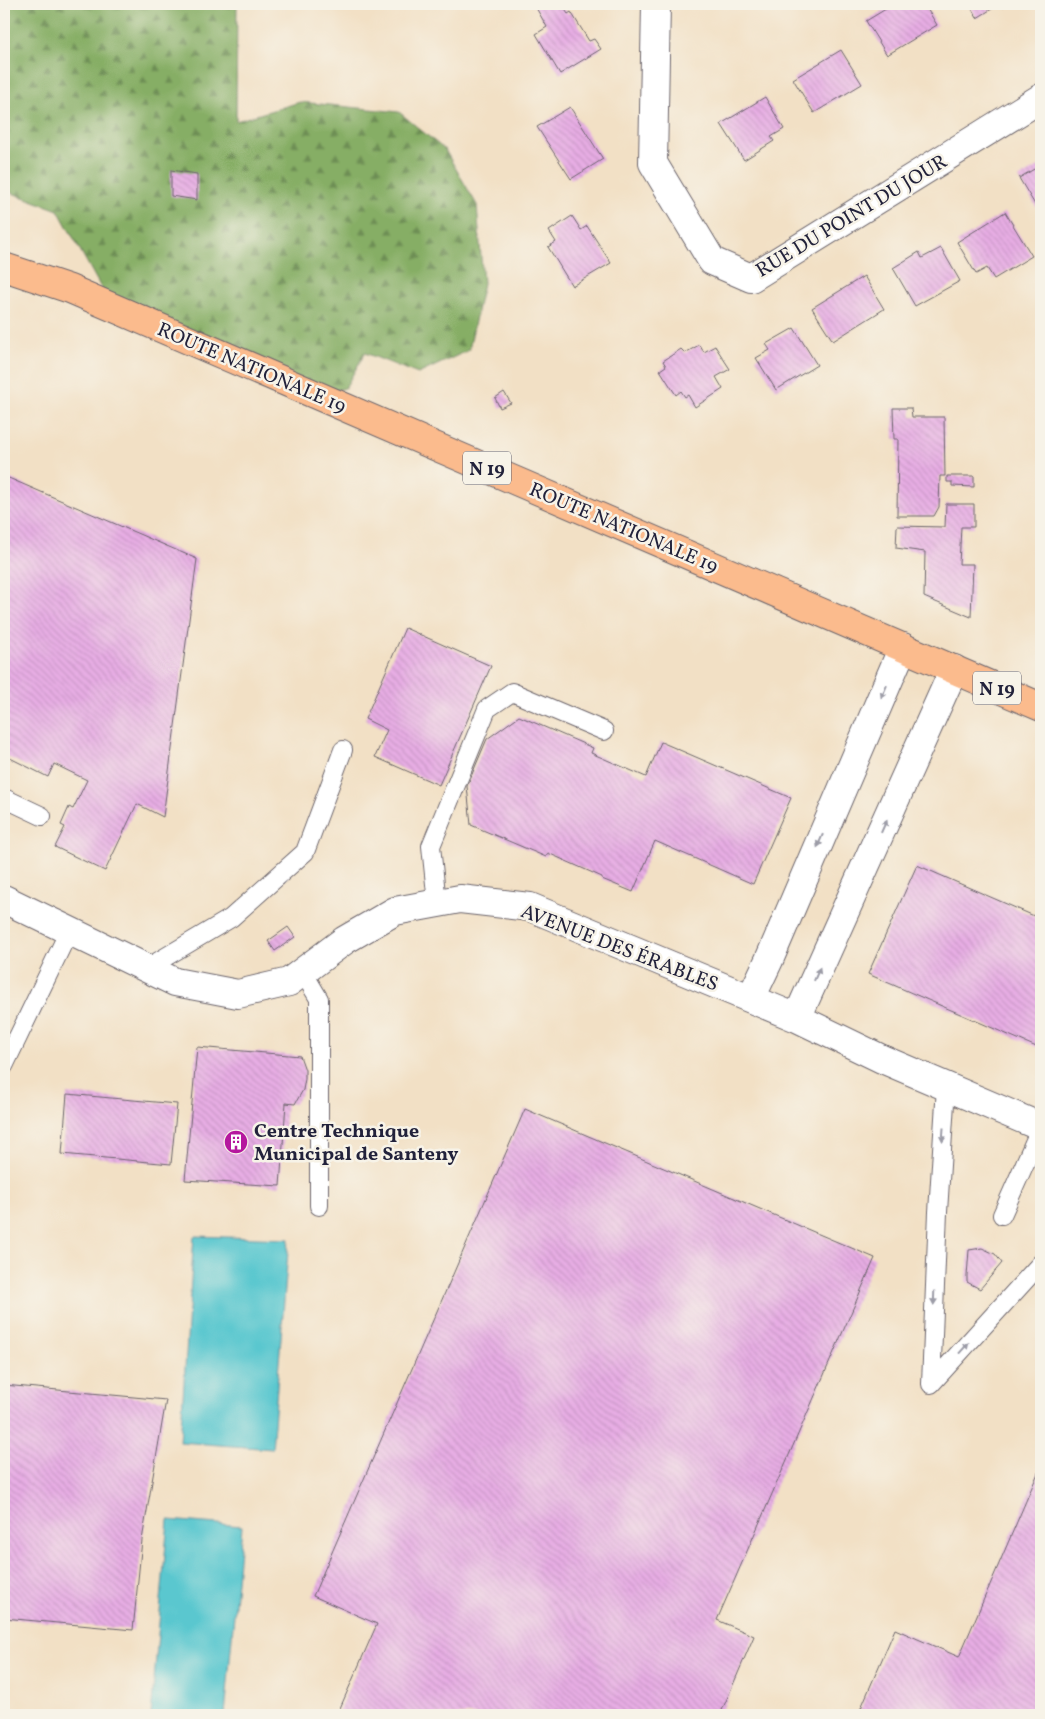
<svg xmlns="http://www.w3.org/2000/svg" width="1045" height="1719" font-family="Vollkorn,serif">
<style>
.forest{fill:url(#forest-firs);stroke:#546850}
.water{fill:#5ac7cf;stroke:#3e7485}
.building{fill:url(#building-back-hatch)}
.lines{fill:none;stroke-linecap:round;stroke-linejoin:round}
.lane-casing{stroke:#6b646b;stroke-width:20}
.street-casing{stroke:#6b646b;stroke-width:30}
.primary-casing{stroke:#6b646b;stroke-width:30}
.lane{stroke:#fff;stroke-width:18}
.street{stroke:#fff;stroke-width:28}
.primary{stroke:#fbbb8d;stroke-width:28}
.oneway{fill:#9c9ca7}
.labels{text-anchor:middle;stroke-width:5;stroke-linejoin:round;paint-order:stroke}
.shield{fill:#f7f3e8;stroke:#62616f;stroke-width:1}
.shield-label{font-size:19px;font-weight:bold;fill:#22223b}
.street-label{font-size:20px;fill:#22223b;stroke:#f7f3e8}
.poi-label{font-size:20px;font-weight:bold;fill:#22223b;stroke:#f7f3e8;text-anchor:start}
</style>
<defs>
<pattern id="forest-firs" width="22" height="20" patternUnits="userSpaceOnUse" patternTransform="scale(1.25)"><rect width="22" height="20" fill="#86ae65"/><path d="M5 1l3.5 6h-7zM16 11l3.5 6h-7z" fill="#6d8d54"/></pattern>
<pattern id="building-back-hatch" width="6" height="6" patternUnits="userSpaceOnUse" patternTransform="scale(1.25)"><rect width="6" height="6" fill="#e7ade4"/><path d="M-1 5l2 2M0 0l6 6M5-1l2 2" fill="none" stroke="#c695c4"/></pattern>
</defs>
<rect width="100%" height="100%" fill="#f7f3e8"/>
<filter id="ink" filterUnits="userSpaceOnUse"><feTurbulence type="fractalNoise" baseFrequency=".02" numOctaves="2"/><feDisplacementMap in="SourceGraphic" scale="10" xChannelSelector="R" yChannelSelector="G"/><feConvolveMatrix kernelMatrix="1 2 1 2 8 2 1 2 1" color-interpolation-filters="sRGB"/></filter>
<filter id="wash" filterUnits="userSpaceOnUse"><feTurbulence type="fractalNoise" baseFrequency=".0096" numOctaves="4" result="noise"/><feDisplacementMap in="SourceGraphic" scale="20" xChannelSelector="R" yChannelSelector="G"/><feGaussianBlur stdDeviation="1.12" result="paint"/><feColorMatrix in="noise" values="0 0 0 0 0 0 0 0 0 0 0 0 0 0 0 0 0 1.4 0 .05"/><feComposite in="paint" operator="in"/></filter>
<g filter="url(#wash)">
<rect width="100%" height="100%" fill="#f2e0c5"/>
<path class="forest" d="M4 4H237L236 121 300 102 399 112 445 150 477 205 483 283 469 350 418 374 365 353 345 388 316 396 106 297 58 210 4 190Z"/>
<path class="water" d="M194 1236 289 1239 272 1449 180 1442Z
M168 1520 242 1526 225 1715H151Z"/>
<g id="blocks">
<path class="building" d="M538 4H561L568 14 571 12 589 41 594 39 601 49 560 74 536 34 547 27 535 6Z
M894 4H924L937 25 887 55 866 21Z
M969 4H1009L1003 8 1000 4 977 18Z
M841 50 862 84 814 113 793 79Z
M765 97 784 129 771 137 774 141 744 160 721 124Z
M570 107 603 159 571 179 537 127Z
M1041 165V212L1040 213 1019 178Z
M171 170 197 174V200L171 196Z
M1005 212 1032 256 994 279 987 268 976 274 957 242Z
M572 216 581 230 587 226 611 263 572 286 548 247 556 242 549 231Z
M941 248 960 281 915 306 893 268 919 252 922 258Z
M864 276 884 309 833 341 812 308Z
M794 328 817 365 776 390 756 358 770 350 766 344Z
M699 345 704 352 715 346 730 369 716 377 723 389 695 407 688 395 685 397 681 391 676 395 660 370 666 366 663 361 681 349 685 353Z
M504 392 511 403 500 408 495 398Z
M893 408H911L912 417H944L945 476H940L939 507 934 516H897L898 439H894Z
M4 476 197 559 163 817 137 804 105 871 55 847 65 827 61 825 69 807 73 809 87 780 54 764 48 777 4 755Z
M947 476H974V487L952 486V482H947Z
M946 504H974V527H961L959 564H973L971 617 924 597 925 552 896 548 897 526 945 527Z
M405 628 491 666 439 785 375 757 387 730 365 719Z
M519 716 593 748 591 753 646 777 661 742 791 798 753 884 655 841 633 892 602 879V877L548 853 546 857 471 825 467 786 487 739Z
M917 865 1041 919V1049L868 974Z
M288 927 295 937 275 951 268 941Z
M197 1047 300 1056 305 1070V1079L303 1090 296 1102 295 1104 286 1103 280 1186 185 1180Z
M67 1094 177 1104 171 1164 62 1154Z
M525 1109 875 1258 717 1620 754 1636 720 1715H337L377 1624 313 1596Z
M982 1248 995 1254 1002 1263 980 1289 967 1282V1276L969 1250Z
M4 1385 166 1400 142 1540 133 1630 4 1618Z
M1041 1466V1715H858L895 1629 959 1657Z"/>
</g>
</g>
<g filter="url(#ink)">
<use href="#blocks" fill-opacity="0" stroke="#6b646b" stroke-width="1"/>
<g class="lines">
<g class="lane-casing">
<path id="lane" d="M4 798 42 816
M437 903 431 846 487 709 512 692 604 731
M147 968 231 918 305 852 343 750
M303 972 319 999V1206
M4 1066 69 931
M1002 1215 1041 1127
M931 1384 938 1212 946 1087
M931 1384 1041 1263"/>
</g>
<g class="street-casing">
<path id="street" d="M656 4 653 163 712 261 751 278 1041 98
M4 899 175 982 238 994 289 982 345 940 395 911 460 899 530 907 797 1018 882 1059 1041 1127
M751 998 769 960 903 647
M797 1018 954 669"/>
</g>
<g class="primary-casing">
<path id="primary" d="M4 267 70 289 1041 707"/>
</g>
<use href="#lane" class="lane"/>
<use href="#street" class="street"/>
<use href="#primary" class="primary"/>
</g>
<defs><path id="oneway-solid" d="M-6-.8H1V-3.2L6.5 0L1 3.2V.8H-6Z" transform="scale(1.25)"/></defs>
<g class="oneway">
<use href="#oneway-solid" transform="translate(884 692) rotate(113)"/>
<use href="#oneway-solid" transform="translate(884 826) rotate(-66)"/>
<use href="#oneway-solid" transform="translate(820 841) rotate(113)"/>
<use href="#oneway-solid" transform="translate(817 974) rotate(-66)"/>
<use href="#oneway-solid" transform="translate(943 1135) rotate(94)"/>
<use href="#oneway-solid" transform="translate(934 1298) rotate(92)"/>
<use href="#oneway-solid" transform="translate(964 1348) rotate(-48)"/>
</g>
</g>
<defs>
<g id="building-disc" transform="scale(1.25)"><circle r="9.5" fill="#b5179e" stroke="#f7f3e8"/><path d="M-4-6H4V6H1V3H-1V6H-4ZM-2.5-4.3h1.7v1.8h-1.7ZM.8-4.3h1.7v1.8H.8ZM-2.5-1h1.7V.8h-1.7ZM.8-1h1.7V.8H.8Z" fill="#fff"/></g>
</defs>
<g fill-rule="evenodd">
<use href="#building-disc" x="236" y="1142"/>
</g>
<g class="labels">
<g class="shield">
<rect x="463" y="451.5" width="48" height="33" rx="4"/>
<rect x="973" y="671.5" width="48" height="33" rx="4"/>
</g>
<g class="shield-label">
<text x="487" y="475">N 19</text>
<text x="997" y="695">N 19</text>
</g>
<g class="street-label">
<text transform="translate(851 215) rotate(-31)" y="7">RUE DU POINT DU JOUR</text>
<text transform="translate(252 367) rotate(23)" y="7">ROUTE NATIONALE 19</text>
<text transform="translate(624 527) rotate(23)" y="7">ROUTE NATIONALE 19</text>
<text transform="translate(620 947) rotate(21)" y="7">AVENUE DES ÉRABLES</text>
</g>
<g class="poi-label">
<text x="254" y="1137">Centre Technique<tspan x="254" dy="23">Municipal de Santeny</tspan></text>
</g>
</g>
<rect width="1045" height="1719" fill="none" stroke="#f7f3e8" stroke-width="20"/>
</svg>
